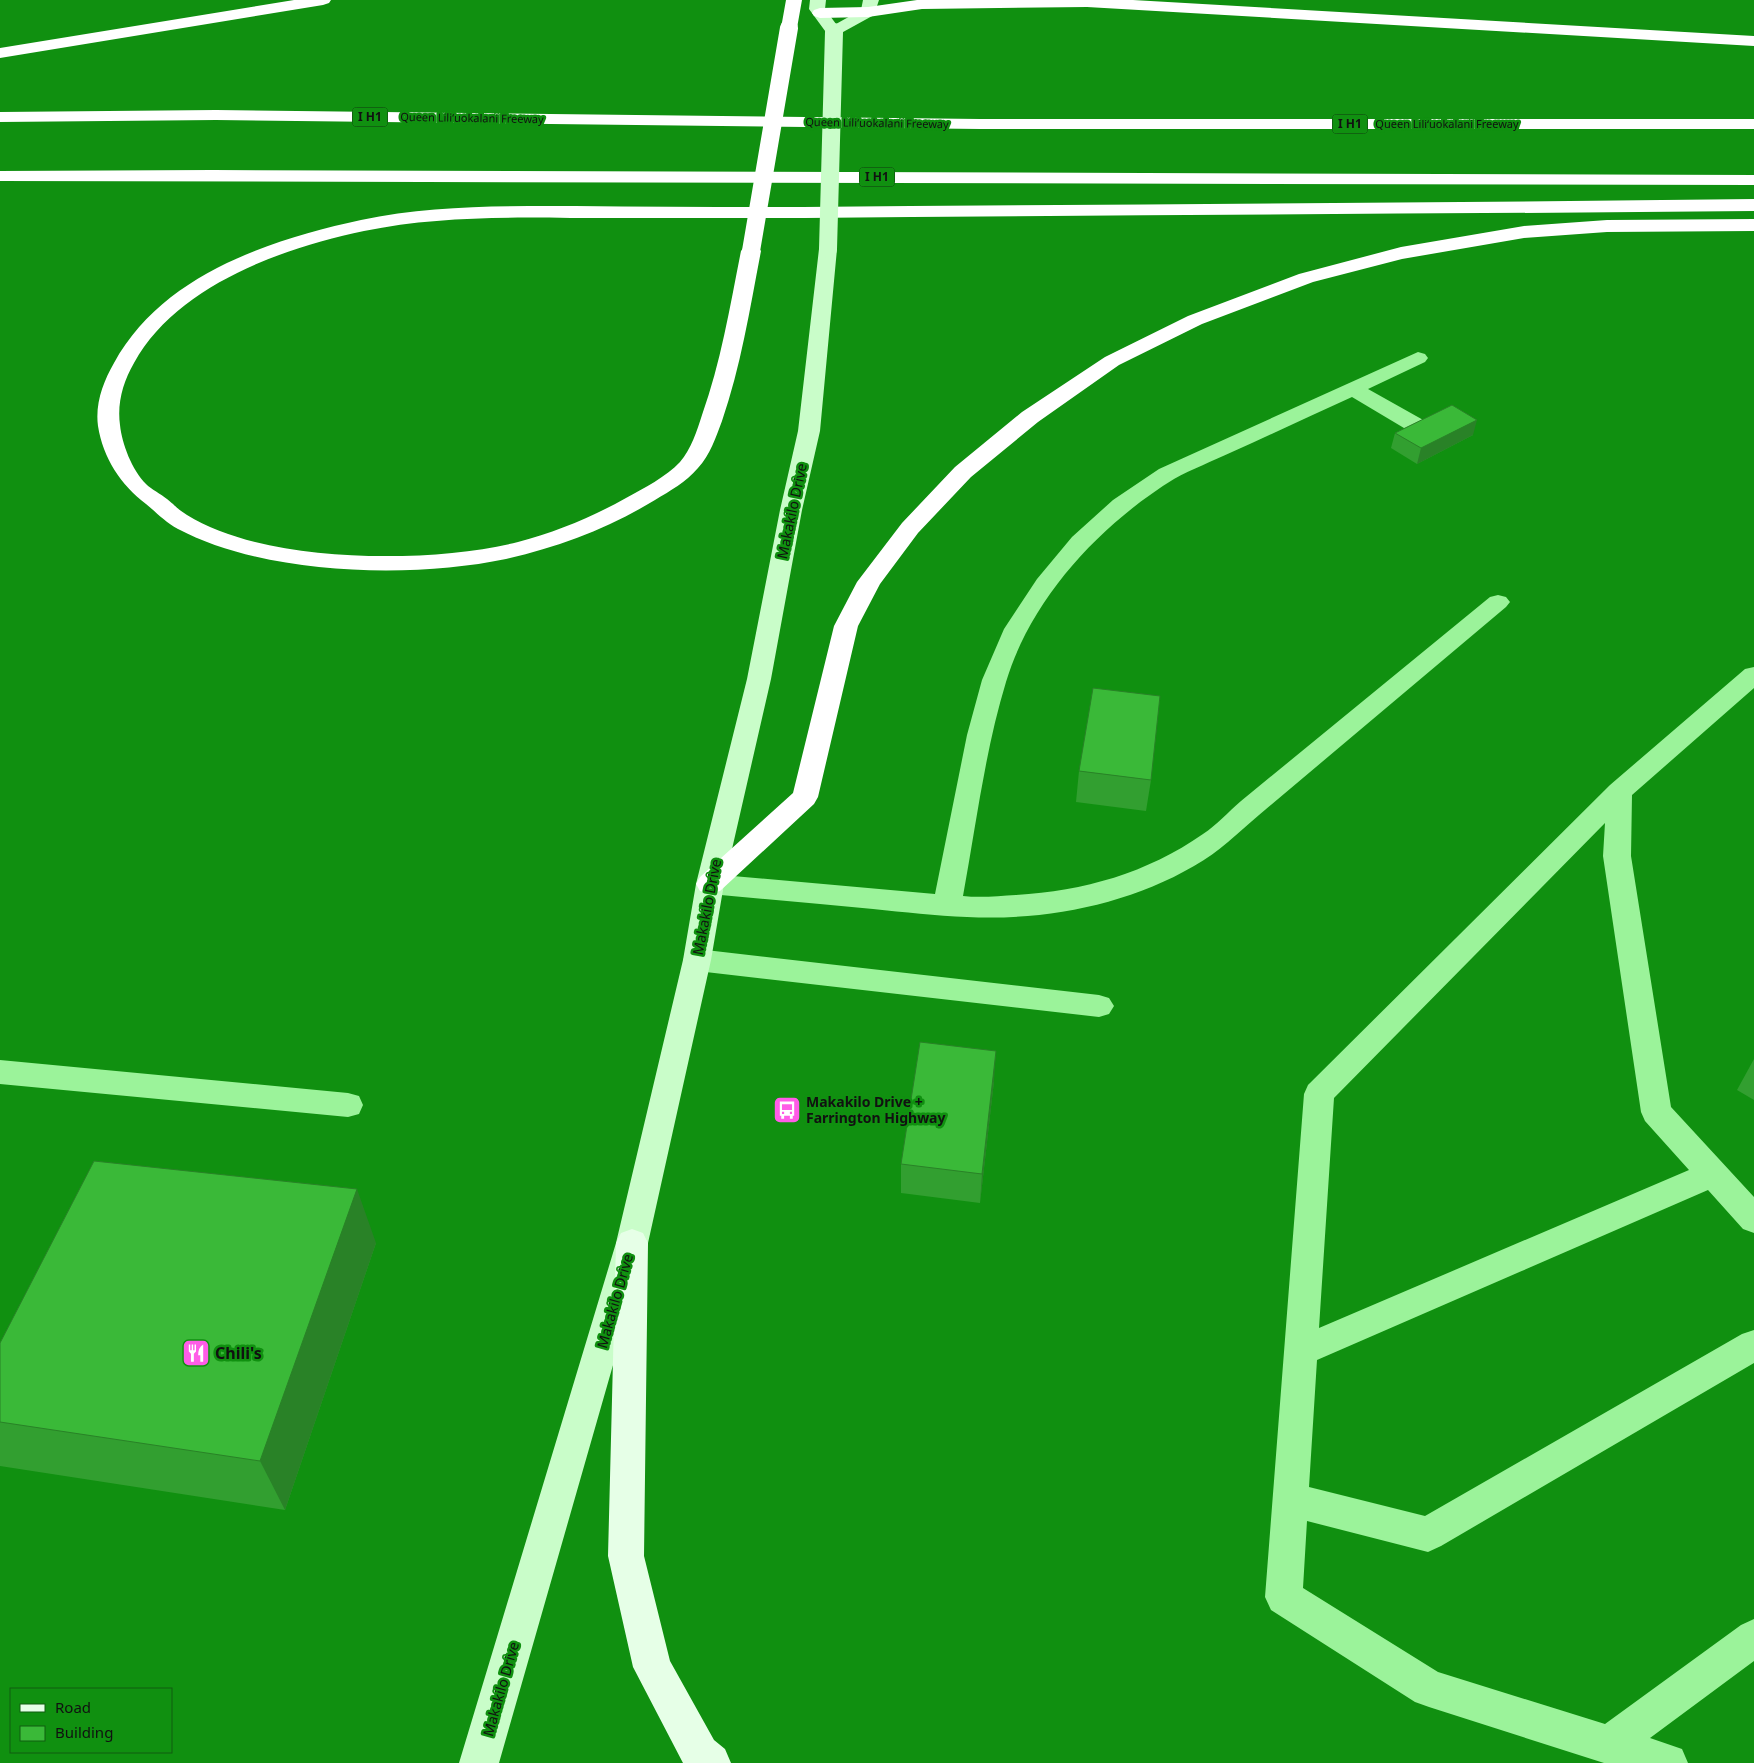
<svg xmlns="http://www.w3.org/2000/svg" width="1754" height="1763" font-family="'Noto Sans',sans-serif">
<style>
.lines{fill:none;stroke-linecap:round;stroke-linejoin:round}
.lane{fill:#9bf39a;fill-rule:evenodd}
.secondary{fill:#c9fdc9;fill-rule:evenodd}
.primary{fill:#e6ffe7;fill-rule:evenodd}
.highway{fill:#fff;fill-rule:evenodd}
.secondary-bridge{stroke:#c9fdc9;stroke-width:18}
.highway-bridge{stroke:#fff;stroke-width:18}
.wall{fill:#329f30}
.shaded-wall{fill:#298227}
.building{fill:#3ab938;stroke:#298227}
.labels{text-anchor:middle;stroke-width:5;stroke-linejoin:round;paint-order:stroke}
.far-street-label{font-size:11px;fill:#111;stroke:#109010}
.shield{fill:#109010;stroke:#113711;stroke-width:1}
.shield-label{font-size:12px;font-weight:bold;fill:#111}
.street-label{font-size:14px;fill:#111;stroke:#109010}
.poi-label{font-size:14px;font-weight:bold;fill:#111;stroke:#109010;text-anchor:start}
.near-poi-label{font-size:16px;font-weight:bold;fill:#111;stroke:#109010;text-anchor:start}
</style>
<rect width="100%" height="100%" fill="#109010"/>
<g class="lines">
<path class="lane" d="M1418 352 1425 354 1428 358 1425 362 1368 389 1425 421 1428 426 1425 431 1417 432 1409 431 1352 397C1312 415 1272 434 1232 452 1213 461 1192 469 1174 479 1101 524 1031 598 1006 682 985 751 976 825 963 896 980 898 999 896 1016 895 1084 891 1147 873 1203 834 1217 825 1228 812 1241 801L1490 597 1498 595 1506 597 1510 602 1506 607 1259 815C1238 833 1219 852 1194 866 1127 905 1044 921 967 917 936 916 904 912 873 909 818 904 764 899 710 894L700 891 696 884 700 877 710 874 935 894 967 735 982 680 1004 629 1037 579 1072 537 1113 500 1159 469Z
M1754 667V688L1632 795 1631 856 1671 1107 1754 1197V1233L1743 1229 1708 1190 1317 1360 1309 1487 1425 1516 1742 1334 1754 1330V1363L1441 1546 1428 1552 1307 1521 1303 1588 1438 1672 1605 1724 1741 1625 1754 1619V1661L1650 1738 1682 1749 1688 1763H1604L1429 1707 1415 1702 1271 1610 1265 1597 1304 1094 1308 1085 1610 785 1745 669ZM1605 823 1603 856 1641 1112 1645 1121 1689 1170 1319 1328 1334 1098Z
M697 949 1099 995 1109 998 1114 1006 1109 1014 1099 1017 697 971 687 968 683 960 687 952Z
M0 1060 348 1093 359 1096 363 1105 359 1114 348 1117 0 1084Z"/>
<path class="secondary" d="M810 0H826L825 9 836 24 861 10 863 0H879L874 15 834 37 828 35 809 9Z
M828 243 835 245 837 249 820 431 802 510 771 679 724 884 711 960 648 1243 499 1763H459L616 1243 683 960 696 884 747 679 780 510 798 431 819 249 821 245Z"/>
<path class="primary" d="M632 1229 643 1233 648 1243 644 1556 670 1661 714 1740 725 1749 731 1763H683L633 1667 608 1556 616 1243 621 1233Z"/>
<path class="highway" d="M294 0H331L329 3 323 5 0 58V48Z
M786 0H802L797 28 795 31H783L781 28Z
M917 0H1133L1754 36V46L1087 7 922 9 868 17 820 18 814 16 812 13 814 10 820 8 868 7Z
M216 110 980 119H1754V129H980L216 120 0 122V112Z
M213 170 1754 175V185L0 181V171Z
M1754 199V211C1438 214 1121 215 805 218 727 218 649 218 571 218 502 217 432 217 364 231 282 248 176 286 134 363 123 382 117 403 120 425 122 444 132 470 146 484 151 489 161 494 167 499 177 507 176 508 187 515 265 564 430 564 518 542 556 532 592 517 626 498 644 488 666 477 680 462 691 449 697 431 702 415 721 362 730 306 741 251L744 247 751 245 758 247 761 251C750 308 741 366 722 421 716 437 710 455 698 468 686 482 670 491 655 500 609 528 559 547 506 559 410 579 265 575 178 529 165 522 157 513 146 504 121 485 103 458 98 426 95 404 103 382 114 363 162 275 269 240 361 220 431 205 504 206 575 206 651 207 727 207 803 207 1120 204 1437 203 1754 199Z
M1754 219V231L1607 232 1524 238 1402 259 1313 282 1202 324 1119 365 1038 422 971 477 918 533 880 584 858 626 818 797 814 804 720 891 710 894 700 891 696 884 700 877 793 793 834 626 857 582 902 523 955 467 1022 412 1105 357 1188 316 1299 274 1401 247 1524 226 1607 220Z"/>
<path class="secondary-bridge" d="M828 249 834 32"/>
<path class="highway-bridge" d="M751 251 789 28"/>
</g>
<path class="wall" d="M1395 433 1473 435 1417 464 1391 448Z
M1079 771 1151 780 1146 811 1076 802Z
M1754 1059V1100L1737 1090Z
M994 1081 980 1203 901 1193V1164Z
M376 1243 285 1510 0 1466V1422Z"/>
<path class="shaded-wall" d="M1477 420 1473 435 1417 464 1421 448Z
M996 1051 994 1081 980 1203 982 1174Z
M357 1189 376 1243 285 1510 260 1461Z"/>
<path class="building" d="M1452 405 1477 420 1421 448 1395 433Z
M1093 688 1160 696 1151 780 1079 771Z
M920 1042 996 1051 982 1174 901 1164Z
M94 1161 357 1189 260 1461 0 1422V1343Z"/>
<defs>
<g id="bus-square" transform="scale(1.4375)"><rect x="-9" y="-9" width="18" height="18" rx="4" fill="#ff5ce7" stroke="#109010"/><path d="M-5-6H5V4H4V6H2V4H-2V6H-4V4H-5ZM-3.5-4V0h7V-4ZM-3.5 1.2v1.5H-2V1.2ZM2 1.2v1.5H3.5V1.2Z" fill="#fff"/></g>
<g id="restaurant-square" transform="scale(1.4375)"><rect x="-9" y="-9" width="18" height="18" rx="4" fill="#ff5ce7" stroke="#109010"/><path d="M-5-6h1v4h1v-4h1v4h1v-4h1v5L-1.5 .5V6h-2V.5L-5-1ZM5-6V6H3V1.5H1.5Q1.5-4 5-6Z" fill="#fff"/></g>
</defs>
<g fill-rule="evenodd">
<use href="#bus-square" x="787" y="1110"/>
<use href="#restaurant-square" x="196" y="1353"/>
</g>
<g class="labels">
<g class="far-street-label">
<text transform="translate(472 118) rotate(1)" y="4">Queen Liliʻuokalani Freeway</text>
<text transform="translate(877 123) rotate(1)" y="4">Queen Liliʻuokalani Freeway</text>
<text x="1447" y="128">Queen Liliʻuokalani Freeway</text>
</g>
<g class="shield">
<rect x="352.5" y="107.5" width="35" height="19" rx="4"/>
<rect x="1332.5" y="114.5" width="35" height="19" rx="4"/>
<rect x="859.5" y="167.5" width="35" height="19" rx="4"/>
</g>
<g class="shield-label">
<text x="370" y="121">I H1</text>
<text x="1350" y="128">I H1</text>
<text x="877" y="181">I H1</text>
</g>
<g class="street-label">
<text transform="translate(792 511) rotate(-78)" y="5">Makakilo Drive</text>
<text transform="translate(707 907) rotate(-79)" y="5">Makakilo Drive</text>
<text transform="translate(615 1301) rotate(-74)" y="5">Makakilo Drive</text>
<text transform="translate(501 1689) rotate(-74)" y="5">Makakilo Drive</text>
</g>
<g class="poi-label">
<text x="806" y="1107">Makakilo Drive +<tspan x="806" dy="16">Farrington Highway</tspan></text>
</g>
<g class="near-poi-label">
<text x="215" y="1359">Chili's</text>
</g>
</g>
<rect x="10" y="1688" width="162" height="65" fill="#109010" stroke="#105d10"/>
<rect x="20" y="1704" width="25" height="8" fill="#e6ffe7" stroke="#105d10"/>
<text x="55" y="1713" font-size="15" fill="#111111">Road</text>
<rect x="20" y="1726" width="25" height="15" fill="#3ab938" stroke="#105d10"/>
<text x="55" y="1738" font-size="15" fill="#111111">Building</text>
</svg>
